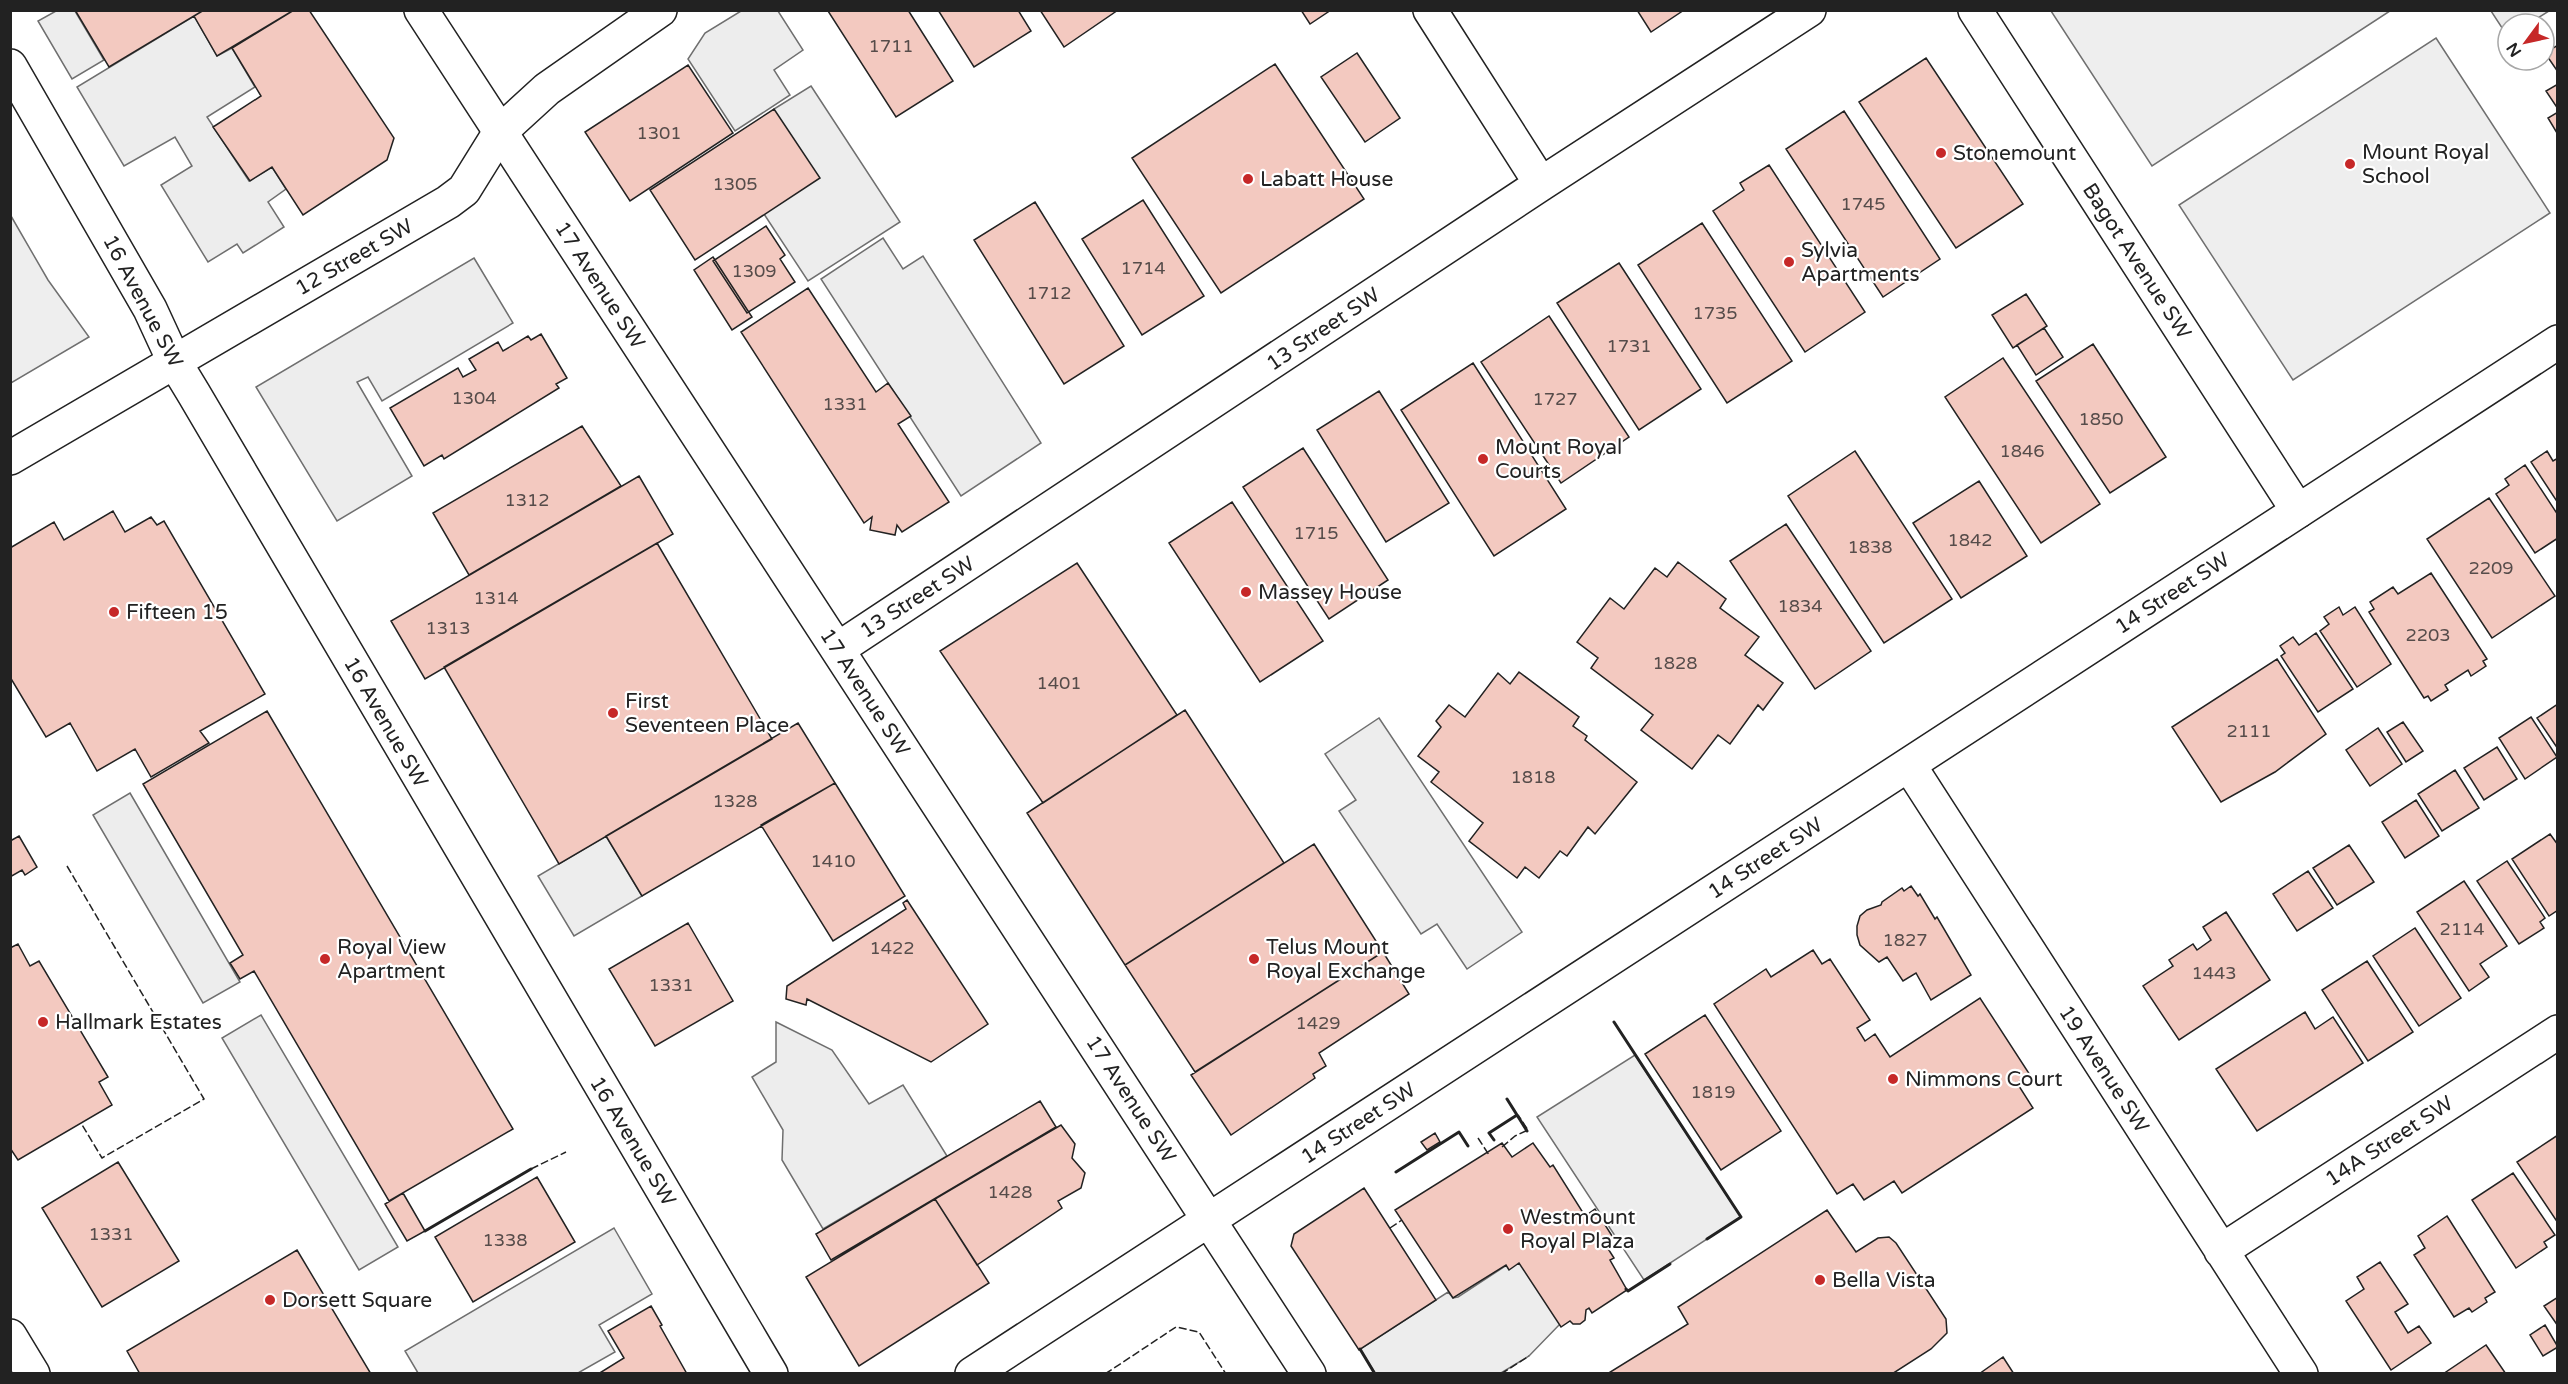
<svg xmlns="http://www.w3.org/2000/svg" width="2568" height="1384" font-family="'Varela Round',sans-serif">
<style>
.green{fill:#eee;stroke:#6f6f6f;stroke-width:1.5}
.parking{fill:#ededed;stroke:#6f6f6f;stroke-width:1.5}
.building{fill:#f3c9c0;stroke:#222;stroke-width:1.5}
.lines{fill:none;stroke-linecap:round;stroke-linejoin:round}
.minor-casing{stroke:#222;stroke-width:36}
.major-casing{stroke:#222;stroke-width:36}
.minor{stroke:#fff;stroke-width:33}
.major{stroke:#fff;stroke-width:33}
.fence{stroke:#222;stroke-width:1.5;stroke-dasharray:8 3;stroke-linecap:butt}
.wall{stroke:#222;stroke-width:3}
.poi-dot{fill:#c62828;stroke:#fff;stroke-width:2}
.labels{text-anchor:middle;stroke-width:4.5;stroke-linejoin:round;paint-order:stroke}
.number-label{font-size:18px;fill:#564c4a}
.poi-label{font-size:21px;fill:#222;stroke:#fff;text-anchor:start}
.street-label{font-size:21px;fill:#222;stroke:#fff}
</style>
<rect width="100%" height="100%" fill="#fff"/>
<path class="green" d="M2051 11H2390L2152 166Z
M2436 38 2550 213 2293 380 2179 205Z
M11 216 48 280 89 337 11 383Z"/>
<path class="parking" d="M56 11H75L104 60 72 79 38 21Z
M741 11H778L803 50 774 70 790 95 735 131 688 59 705 33Z
M2491 11H2549L2528 24H2508V37Z
M194 16 217 56 232 48 255 87 207 117 249 181 272 167 286 189 268 202 284 227 243 253 237 244 208 262 161 185 192 166 175 137 124 166 77 87Z
M811 86 900 222 808 281 764 214 774 109Z
M883 238 903 269 923 256 1041 443 961 496 821 279Z
M474 258 513 323 382 401 368 377 357 382 412 476 337 521 256 387Z
M1379 718 1522 932 1467 969 1437 924 1421 934 1339 811 1356 800 1325 754Z
M130 793 240 982 203 1003 93 815Z
M606 836 642 896 574 936 538 876Z
M261 1015 398 1247 359 1270 222 1038Z
M776 1022 832 1050 869 1104 903 1085 947 1156 823 1229 782 1160 783 1130 752 1077 776 1062Z
M1635 1055 1741 1217 1644 1280 1537 1117Z
M614 1228 652 1294 599 1325 615 1352 578 1373H418L405 1351Z
M1542 1242 1585 1308 1559 1325 1529 1356 1501 1373H1375L1360 1349 1448 1292 1453 1298 1458 1297Z"/>
<path class="building" d="M75 10H204L109 67Z
M204 10H294L217 56 194 16Z
M294 10H309L394 138 387 160 303 215 272 167 250 181 213 127 261 96 232 48Z
M908 10 953 81 896 117 828 11Z
M938 10H1018L1031 31 974 67Z
M1040 10H1118L1064 47Z
M1301 10H1331L1310 24Z
M1637 10H1684L1651 32Z
M2558 45V72L2545 53Z
M1357 53 1400 118 1365 142 1321 77Z
M1926 58 2023 204 1956 248 1859 102Z
M1275 64 1364 199 1221 293 1132 158Z
M688 65 733 133 630 201 585 132Z
M2558 84V109L2546 91Z
M774 109 820 178 695 260 650 190Z
M1844 111 1940 259 1883 297 1786 149Z
M2558 112V132L2557 133 2548 118Z
M1769 165 1865 312 1805 352 1713 211 1744 190 1740 183Z
M1143 200 1204 296 1142 335 1082 239Z
M1035 202 1124 346 1064 384 974 240Z
M1702 223 1792 361 1727 403 1638 265Z
M766 226 785 255 780 259 795 282 747 313 713 261Z
M713 257 752 317 732 330 694 270Z
M1619 263 1701 389 1639 430 1557 303Z
M808 288 876 392 888 383 911 416 898 424 949 502 902 532 897 525 895 535 870 530 872 517 864 523 741 332Z
M2026 294 2047 326 2013 348 1992 315Z
M1549 316 1629 437 1561 483 1481 362Z
M2044 328 2063 357 2036 375 2017 345Z
M541 334 567 378 556 384 559 388 444 459 442 455 424 466 390 408 458 368 463 377 476 370 469 359 498 342 503 351 528 336 531 340Z
M2093 344 2166 457 2110 493 2036 381Z
M2003 358 2100 504 2041 543 1945 397Z
M1473 363 1566 509 1494 556 1401 410Z
M1379 391 1449 503 1386 542 1317 430Z
M582 426 621 486 469 575 433 513Z
M1303 448 1388 580 1329 619 1243 487Z
M1855 451 1952 599 1884 643 1788 496Z
M2547 451 2553 461 2558 458V503L2531 462Z
M2525 465 2558 515V538L2535 553 2496 494 2509 485 2505 479Z
M639 476 673 534 425 679 391 621Z
M1979 481 2027 556 1961 598 1913 523Z
M2489 498 2555 596 2492 638 2427 539Z
M1232 502 1323 641 1260 682 1169 543Z
M113 511 125 532 151 517 157 525 164 521 265 694 200 731 209 743 151 777 135 749 97 771 70 723 46 737 10 677V548L54 522 64 540Z
M1786 524 1871 651 1815 689 1730 561Z
M657 543 772 739 559 864 444 667Z
M1678 562 1726 599 1720 608 1759 637 1745 655 1783 683 1763 710 1758 705 1730 744 1718 735 1692 769 1641 730 1653 715 1591 668 1598 658 1577 642 1610 598 1624 609 1655 568 1667 577Z
M1077 563 1177 715 1043 803 940 651Z
M2431 573 2487 659 2483 661 2486 666 2471 676 2468 670 2445 685 2448 690 2431 701 2428 696 2424 698 2369 612 2374 609 2370 602 2393 587 2398 594Z
M2339 607 2343 615 2355 607 2391 664 2357 687 2320 631 2329 624 2324 617Z
M2316 633 2353 689 2318 712 2281 656 2285 653 2280 646 2293 637 2299 645Z
M2277 659 2326 734 2275 772 2221 802 2172 727Z
M1519 672 1579 717 1573 726 1587 736 1585 740 1637 782 1595 834 1588 827 1567 856 1560 851 1539 878 1525 867 1517 878 1469 841 1483 823 1431 782 1439 772 1418 756 1441 727 1436 721 1449 705 1465 717 1498 673 1510 684Z
M2558 704V749L2537 718Z
M1185 710 1284 863 1125 965 1027 813Z
M267 711 513 1129 389 1201 254 971 240 979 230 963 243 955 143 784Z
M2531 717 2557 757 2525 779 2499 738Z
M2403 722 2423 751 2406 762 2387 732Z
M798 723 835 783 642 896 606 836Z
M2378 728 2402 764 2370 786 2346 750Z
M2497 747 2517 779 2484 800 2464 768Z
M2455 770 2479 808 2442 831 2418 794Z
M835 783 905 896 833 941 761 825Z
M2416 800 2439 836 2405 858 2382 822Z
M2550 834 2558 845V910L2549 916 2512 859Z
M19 836 37 867 25 875 22 870 10 877V838L12 840Z
M1314 844 1383 952 1195 1072 1125 965Z
M2349 845 2374 882 2337 905 2313 868Z
M2507 861 2545 918 2540 922 2544 928 2519 944 2477 881Z
M2308 871 2333 908 2297 931 2273 894Z
M2464 881 2507 946 2480 964 2489 977 2469 991 2417 912Z
M1911 886 1918 896 1920 894 1935 919 1937 917 1971 975 1931 1000 1916 973 1903 981 1887 957 1879 962 1860 945 1857 935V926L1860 916 1867 910 1881 905 1882 902 1902 888 1904 891Z
M907 900 988 1024 931 1062 807 999 806 1005 786 999 787 986 906 909 903 903Z
M2226 912 2270 980 2179 1040 2143 986 2173 966 2169 960 2193 944 2197 950 2211 940 2203 927Z
M688 923 733 1001 655 1046 609 969Z
M2415 928 2461 998 2419 1026 2373 956Z
M18 944 30 966 39 961 108 1077 99 1082 112 1105 18 1160 10 1148V948Z
M1813 950 1822 964 1830 959 1870 1020 1857 1028 1865 1041 1875 1034 1890 1057 1980 998 2030 1075 2017 1083 2033 1108 1902 1193 1894 1181 1864 1200 1853 1184 1837 1194 1714 1004 1766 969 1771 977Z
M1383 952 1409 994 1319 1053 1326 1066 1313 1074 1315 1078 1231 1135 1191 1075Z
M2367 961 2413 1032 2368 1061 2322 990Z
M2305 1012 2315 1029 2333 1017 2363 1063 2257 1131 2216 1069Z
M1705 1015 1781 1131 1721 1170 1645 1054Z
M1040 1101 1056 1127 831 1260 816 1234Z
M1061 1125 1075 1144 1072 1158 1085 1173 1081 1188 1058 1201 1062 1208 977 1265 935 1199Z
M1435 1133 1440 1142 1427 1150 1421 1142Z
M2558 1135V1223L2517 1162Z
M1502 1143 1512 1157 1533 1143 1550 1167 1553 1165 1585 1216 1595 1209 1614 1239 1605 1244 1614 1258 1610 1260 1627 1290 1592 1313 1589 1308 1586 1310 1585 1320 1580 1324H1573L1570 1321 1561 1327 1519 1263 1509 1270 1506 1265 1453 1298 1395 1210Z
M118 1162 179 1261 102 1307 42 1208Z
M2513 1173 2555 1235 2544 1242 2547 1247 2516 1268 2472 1200Z
M537 1177 575 1242 473 1302 435 1237Z
M1364 1188 1436 1300 1359 1350 1291 1246 1294 1234Z
M403 1193 425 1231 407 1241 385 1204Z
M935 1199 989 1283 859 1366 806 1277Z
M1827 1210 1856 1252 1878 1238 1889 1237 1896 1243 1946 1319 1947 1333 1931 1349 1892 1374H1607L1688 1324 1678 1307Z
M2447 1216 2495 1292 2485 1298 2487 1302 2472 1312 2469 1308 2454 1317 2414 1255 2425 1248 2418 1236Z
M297 1250 371 1374H140L127 1351Z
M2380 1262 2408 1304 2395 1312 2408 1333 2419 1326 2431 1343 2391 1370 2346 1301 2364 1289 2357 1277Z
M2558 1297V1326L2544 1306Z
M651 1306 662 1325 660 1326 687 1374H598L624 1358 608 1331Z
M2545 1325 2558 1347 2543 1356 2530 1335Z
M2486 1345 2506 1374H2443Z
M2003 1357 2014 1374H1979Z"/>
<g class="lines">
<g class="minor-casing">
<path id="minor" d="M1430 10 1541 184
M1975 10 2298 511
M10 66 150 309 174 361 194 394 771 1374
M10 458 448 202 464 190 500 132 547 89 660 10
M838 649 1541 184 1809 10
M1909 765 2301 1374
M2221 1251 2558 1032
M10 1336 33 1374"/>
</g>
<g class="major-casing">
<path id="major" d="M421 10 1309 1374
M972 1374 2558 342"/>
</g>
<use href="#minor" class="minor"/>
<use href="#major" class="major"/>
<path class="fence" d="M67 866 204 1099 102 1158 81 1123
M1478 1138 1489 1155
M1502 1147 1515 1136 1528 1130 1518 1115
M531 1169 566 1152
M1390 1228 1402 1220
M1105 1374 1176 1327 1199 1332 1226 1374
M1501 1374 1529 1356"/>
<path class="wall" d="M1614 1022 1741 1217 1707 1239
M1507 1099 1527 1131
M1494 1140 1489 1133 1517 1115
M1396 1172 1459 1132 1468 1146
M425 1231 531 1169
M1626 1289 1628 1291 1670 1264
M1360 1349 1375 1374"/>
</g>
<g class="poi-dot">
<circle cx="1941" cy="153" r="6"/>
<circle cx="2350" cy="164" r="6"/>
<circle cx="1248" cy="179" r="6"/>
<circle cx="1789" cy="262" r="6"/>
<circle cx="1483" cy="459" r="6"/>
<circle cx="1246" cy="592" r="6"/>
<circle cx="114" cy="612" r="6"/>
<circle cx="613" cy="713" r="6"/>
<circle cx="325" cy="959" r="6"/>
<circle cx="1254" cy="959" r="6"/>
<circle cx="43" cy="1022" r="6"/>
<circle cx="1893" cy="1079" r="6"/>
<circle cx="1508" cy="1229" r="6"/>
<circle cx="1820" cy="1280" r="6"/>
<circle cx="270" cy="1300" r="6"/>
</g>
<g class="labels">
<g class="number-label">
<text x="891" y="52">1711</text>
<text x="659" y="139">1301</text>
<text x="735" y="190">1305</text>
<text x="1863" y="210">1745</text>
<text x="1143" y="274">1714</text>
<text x="754" y="277">1309</text>
<text x="1049" y="299">1712</text>
<text x="1715" y="319">1735</text>
<text x="1629" y="352">1731</text>
<text x="474" y="404">1304</text>
<text x="1555" y="405">1727</text>
<text x="845" y="410">1331</text>
<text x="2101" y="425">1850</text>
<text x="2022" y="457">1846</text>
<text x="527" y="506">1312</text>
<text x="1316" y="539">1715</text>
<text x="1970" y="546">1842</text>
<text x="1870" y="553">1838</text>
<text x="2491" y="574">2209</text>
<text x="496" y="604">1314</text>
<text x="1800" y="612">1834</text>
<text x="448" y="634">1313</text>
<text x="2428" y="641">2203</text>
<text x="1675" y="669">1828</text>
<text x="1059" y="689">1401</text>
<text x="2249" y="737">2111</text>
<text x="1533" y="783">1818</text>
<text x="735" y="807">1328</text>
<text x="833" y="867">1410</text>
<text x="2462" y="935">2114</text>
<text x="1905" y="946">1827</text>
<text x="892" y="954">1422</text>
<text x="2214" y="979">1443</text>
<text x="671" y="991">1331</text>
<text x="1318" y="1029">1429</text>
<text x="1713" y="1098">1819</text>
<text x="1010" y="1198">1428</text>
<text x="111" y="1240">1331</text>
<text x="505" y="1246">1338</text>
</g>
<g class="poi-label">
<text x="2362" y="159">Mount Royal<tspan x="2362" dy="24">School</tspan></text>
<text x="1953" y="160">Stonemount</text>
<text x="1260" y="186">Labatt House</text>
<text x="1801" y="257">Sylvia<tspan x="1801" dy="24">Apartments</tspan></text>
<text x="1495" y="454">Mount Royal<tspan x="1495" dy="24">Courts</tspan></text>
<text x="1258" y="599">Massey House</text>
<text x="126" y="619">Fifteen 15</text>
<text x="625" y="708">First<tspan x="625" dy="24">Seventeen Place</tspan></text>
<text x="337" y="954">Royal View<tspan x="337" dy="24">Apartment</tspan></text>
<text x="1266" y="954">Telus Mount<tspan x="1266" dy="24">Royal Exchange</tspan></text>
<text x="55" y="1029">Hallmark Estates</text>
<text x="1905" y="1086">Nimmons Court</text>
<text x="1520" y="1224">Westmount<tspan x="1520" dy="24">Royal Plaza</tspan></text>
<text x="1832" y="1287">Bella Vista</text>
<text x="282" y="1307">Dorsett Square</text>
</g>
<g class="street-label">
<text transform="translate(354 257) rotate(-30)" y="7">12 Street SW</text>
<text transform="translate(2137 261) rotate(57)" y="7">Bagot Avenue SW</text>
<text transform="translate(600 285) rotate(57)" y="7">17 Avenue SW</text>
<text transform="translate(143 301) rotate(62)" y="7">16 Avenue SW</text>
<text transform="translate(1323 329) rotate(-34)" y="7">13 Street SW</text>
<text transform="translate(2172 593) rotate(-33)" y="7">14 Street SW</text>
<text transform="translate(917 597) rotate(-33)" y="7">13 Street SW</text>
<text transform="translate(865 692) rotate(57)" y="7">17 Avenue SW</text>
<text transform="translate(386 722) rotate(60)" y="7">16 Avenue SW</text>
<text transform="translate(1765 858) rotate(-33)" y="7">14 Street SW</text>
<text transform="translate(2104 1069) rotate(57)" y="7">19 Avenue SW</text>
<text transform="translate(1131 1099) rotate(57)" y="7">17 Avenue SW</text>
<text transform="translate(1358 1123) rotate(-33)" y="7">14 Street SW</text>
<text transform="translate(633 1141) rotate(59)" y="7">16 Avenue SW</text>
<text transform="translate(2389 1141) rotate(-33)" y="7">14A Street SW</text>
</g>
</g>
<rect width="2568" height="1384" fill="none" stroke="#222222" stroke-width="24"/>
<g transform="translate(2526 42) rotate(237)"><circle r="28" fill="#ffffff" stroke="#a7a7a7" stroke-width="1.5"/>
<path d="M0-4.5L10 22L0 15L-10 22Z" fill="#c62828"/>
<text y="-9" font-size="16" font-weight="bold" text-anchor="middle" fill="#222222">N</text>
</g>
</svg>
